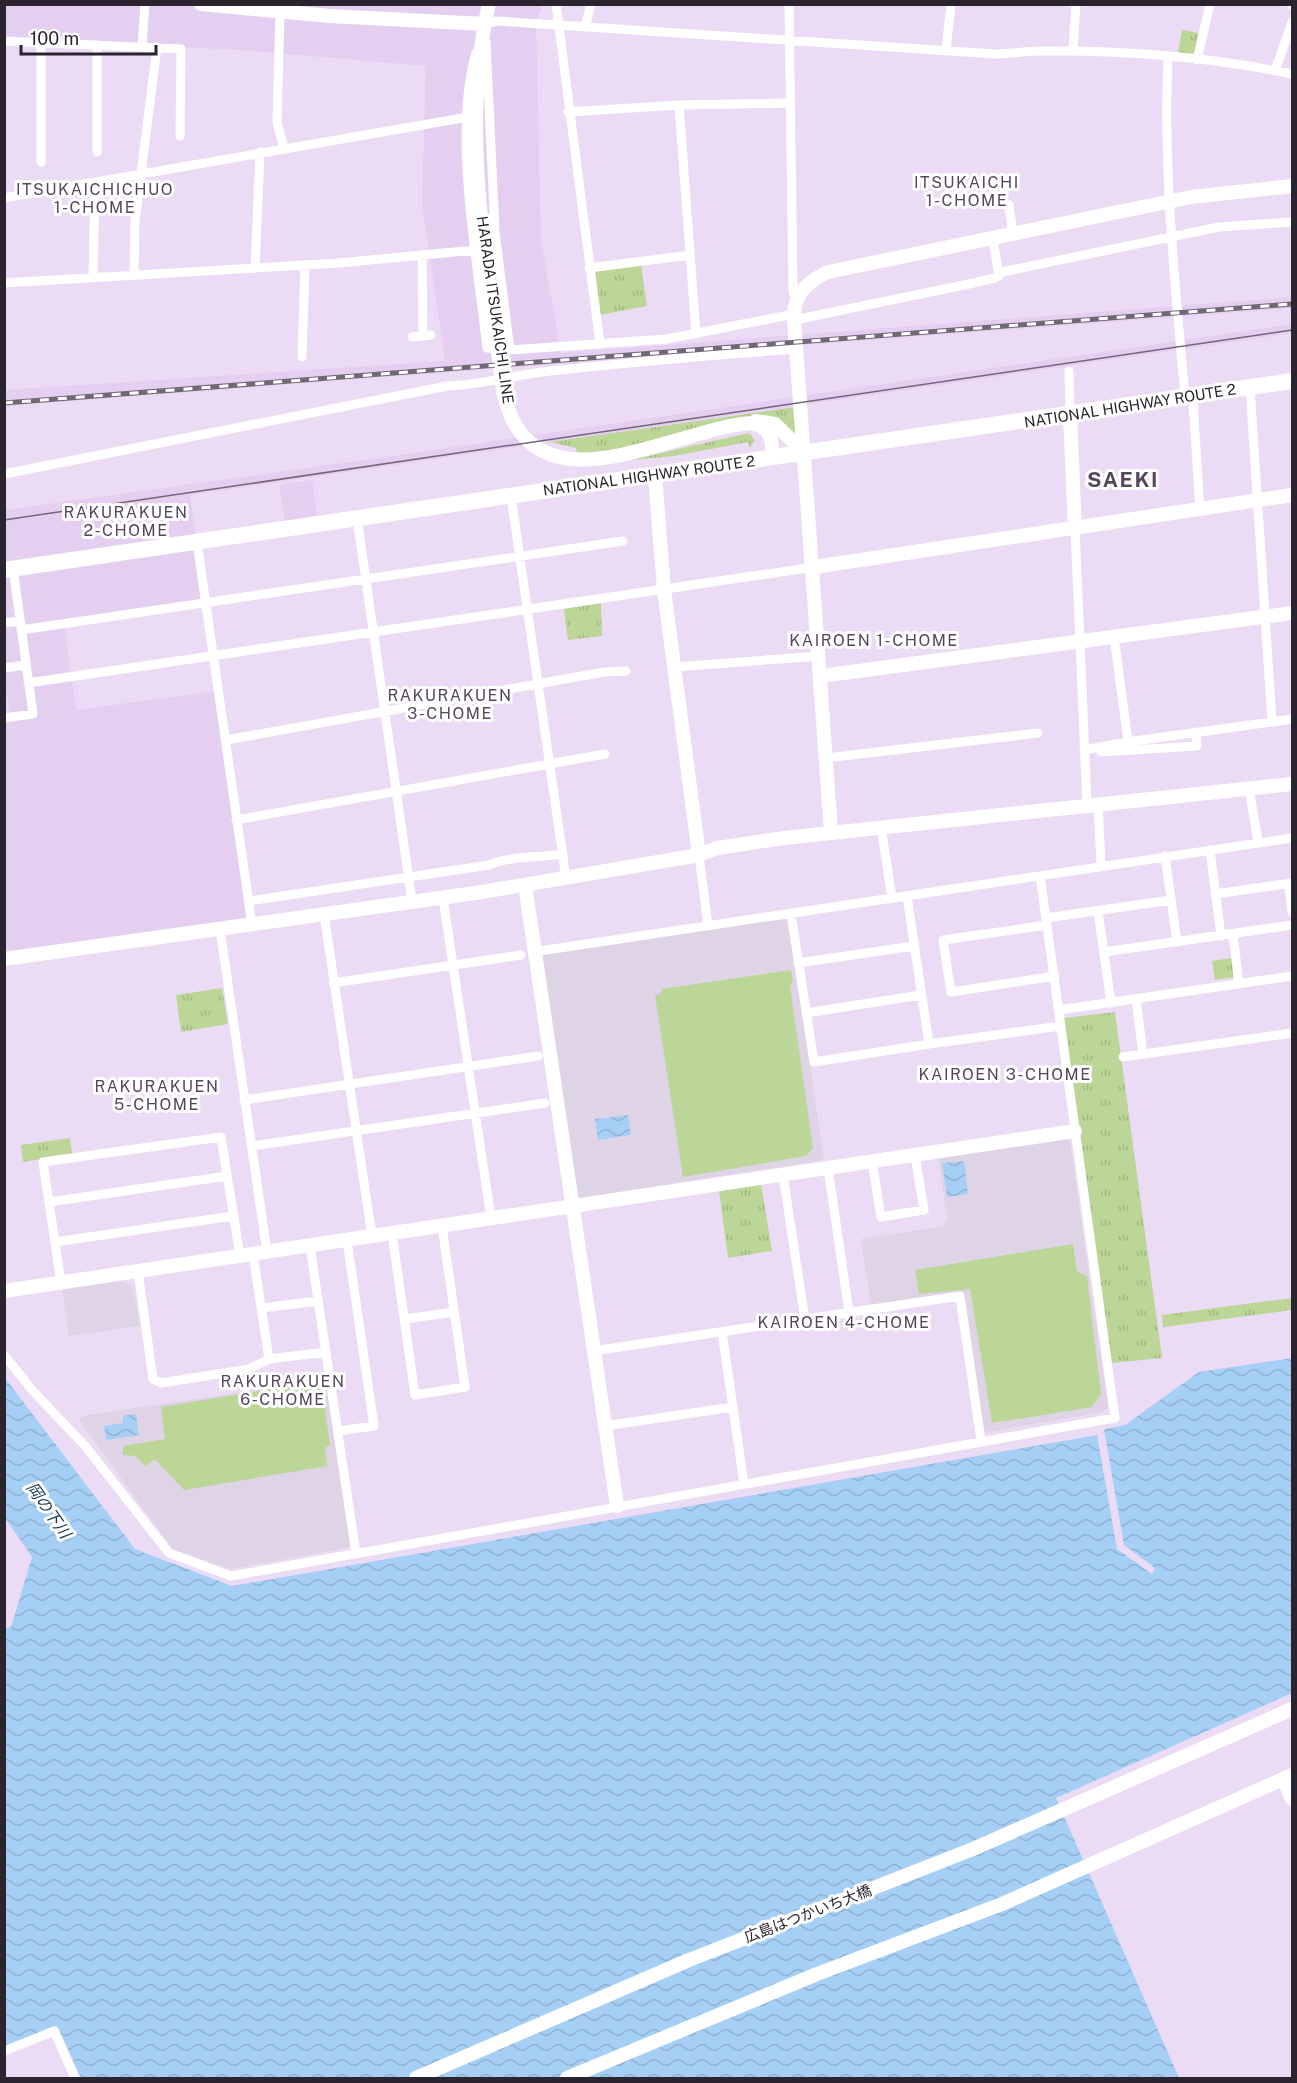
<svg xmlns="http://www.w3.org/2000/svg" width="1297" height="2083" font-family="'Public Sans','Noto Sans JP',sans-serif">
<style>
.built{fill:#e5cff0}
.education{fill:#dfd3e6}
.grass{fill:url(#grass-tufts)}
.garden{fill:#bbd697}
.water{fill:url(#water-waves)}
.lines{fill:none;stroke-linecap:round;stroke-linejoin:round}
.street{stroke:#fff;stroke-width:9}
.secondary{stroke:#fff;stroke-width:14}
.highway{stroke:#fff;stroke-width:16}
.tram{stroke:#726777;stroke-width:1.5}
.rail-casing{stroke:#726777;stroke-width:5}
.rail{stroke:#fff;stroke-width:3;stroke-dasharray:9;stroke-linecap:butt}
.labels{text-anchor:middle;stroke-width:6;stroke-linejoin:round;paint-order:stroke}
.street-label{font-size:15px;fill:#2b242e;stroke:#fff}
.neighbourhood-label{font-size:16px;letter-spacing:1.5px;fill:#55465c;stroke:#fff}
.water-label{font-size:16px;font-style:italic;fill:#193851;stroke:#fff}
.district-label{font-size:21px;font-weight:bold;letter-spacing:1.5px;fill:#55465c;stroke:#fff}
</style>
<defs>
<pattern id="grass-tufts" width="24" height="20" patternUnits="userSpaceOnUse" patternTransform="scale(1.5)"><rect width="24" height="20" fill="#bbd697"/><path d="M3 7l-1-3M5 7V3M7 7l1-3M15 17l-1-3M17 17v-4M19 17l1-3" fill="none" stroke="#a1b882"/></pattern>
<pattern id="water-waves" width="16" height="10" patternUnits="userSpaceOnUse" patternTransform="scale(1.5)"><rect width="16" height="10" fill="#a5cff5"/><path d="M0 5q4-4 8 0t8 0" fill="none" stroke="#8eb2d2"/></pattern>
</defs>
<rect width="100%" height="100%" fill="#ecdbf5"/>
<path class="built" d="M5 5H542L536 23 541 240 561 353 1292 297V308L5 406V390L445 361 422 204 426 66 238 50 5 38Z
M1292 324V333L190 495 205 602 64 623 76 710 216 691 253 924 5 959 4 718 10 717 4 676 5 510 386 457Z
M312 480 317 516 285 521 279 485Z"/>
<path class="education" d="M785 918 789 921 824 1160 579 1198 574 1194 540 961 544 955Z
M1065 1138 1070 1142 1108 1407 1103 1412 987 1432 983 1430 963 1291 871 1305 861 1239 943 1226 947 1219 938 1158Z
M121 1280 133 1287 140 1326 69 1336 62 1288Z
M326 1380 352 1547 230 1569 173 1549 78 1419 87 1415Z"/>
<path class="grass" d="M1182 30 1199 33 1195 55 1178 53Z
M641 265 647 306 600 315 594 271Z
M795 407V435L769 417 757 415 609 451 577 454 576 448 550 442Z
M749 433 755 440 750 448 748 442 674 456 630 460Z
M601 603 602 636 568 640 564 609Z
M1232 958 1235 977 1215 980 1212 961Z
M222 988 228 1024 181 1032 176 995Z
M1115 1012 1162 1358 1111 1363 1064 1018Z
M70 1138 72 1154 23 1162 21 1145Z
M761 1184 772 1251 728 1258 719 1191Z
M1292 1298V1310L1163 1327 1162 1315Z"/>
<path class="garden" d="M791 970 793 981 790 986 813 1148 806 1156 683 1177 655 995 661 994 662 989Z
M1073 1244 1077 1271 1087 1277 1101 1394 1092 1407 992 1423 970 1289 919 1294 915 1270Z
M321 1381 330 1445 325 1448 327 1466 184 1490 155 1459 145 1466 136 1456 123 1455V1446L165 1439 161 1407Z"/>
<path class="water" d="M628 1115 631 1135 598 1140 595 1119Z
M964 1161 968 1194 947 1197 942 1163Z
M1292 1358V1693L1056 1798 1179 2078H81L58 2027 5 2049 4 1629 11 1627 32 1557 5 1518V1378L135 1549 232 1586 1097 1435 1117 1549 1152 1574 1155 1568 1124 1545 1104 1429 1125 1425 1199 1372Z
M136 1414 139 1435 106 1440 104 1426 123 1423V1416Z"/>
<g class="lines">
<path class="street" d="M556 4 600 344
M789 4 793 291 796 302
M1291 4 1292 5
M280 12 277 122 284 148
M484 24 497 21 996 54C1011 54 1026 51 1041 51 1125 50 1211 57 1292 74
M585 27 591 4
M4 41 181 49 180 136
M486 42 495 232 510 350
M97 45V152
M142 46 145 4
M946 50 951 4
M1073 51 1076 4
M476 53C452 132 478 264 487 348L510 350 667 339 794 314
M1168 57C1163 171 1175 283 1185 397L1193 403 1200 509
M1197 60 1210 4
M1275 71 1292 22
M679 105 696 334
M568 112 679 105 789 103
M41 162V43
M4 198 468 117
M1009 205 1013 235
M993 240 999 276
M422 255 423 336
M255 268 260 152
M589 268 690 255
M134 274 135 221 157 47
M93 277 95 183
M4 283 338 263 476 250
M794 320 969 284 995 278 1002 272 1219 227 1292 222
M412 337 431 335
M302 357 305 265
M1069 371 1070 416
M4 474 447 386C481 385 515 375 550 371 632 362 714 355 796 349
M511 496 566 878
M357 518 412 901
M1075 528 1087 805
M197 542 252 925
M4 623 20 621
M21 630 623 541
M1114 637 1129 748
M675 667 819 656
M4 668 26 665
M28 683 814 567
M4 718 33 714 13 568
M1272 722 1292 719
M226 740 604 672 626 671
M1084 750 1127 742 1272 722 1250 387
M1101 752 1197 746 1196 732
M826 758 1038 733
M1249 788 1258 842
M1098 804 1101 864
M236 820 605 754
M881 827 892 898
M1210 850 1221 936
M699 855 708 926
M1165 856 1177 942
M1289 883 1292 912
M1215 894 1292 883
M443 898 491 1218
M249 901 489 865C512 855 538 858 563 854
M1098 911 1111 1003
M324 914 372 1236
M791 914 814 1062 929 1044 907 896
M1046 918 1171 900
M1047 925 943 940 951 992 1055 976
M220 929 267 1252
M1233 934 1239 984
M533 952 1292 838
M1104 952 1292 925
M798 963 914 946
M333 983 521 955
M1136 999 1143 1054
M1059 1010 1292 976
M806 1013 921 995
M929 1044 1061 1026
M1123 1057 1292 1033
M244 1100 538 1056
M252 1146 545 1103
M872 1161 881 1217 924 1210 915 1155
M828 1168 849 1312
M783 1175 805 1320
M49 1202 227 1176
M392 1233 415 1395 465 1387 442 1226
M55 1242 233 1216
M310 1246 356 1554
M253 1254 269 1359
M138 1271 153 1379 161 1383 249 1369 269 1359 326 1352
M61 1283 43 1162 221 1137 240 1256
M261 1308 318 1301
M405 1319 454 1312
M722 1332 744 1484
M593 1351 960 1296 981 1441
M4 1355 33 1391 86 1447 169 1553 231 1576 1115 1418 1040 876
M605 1426 733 1407
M338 1431 374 1426 347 1240
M4 2051 54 2031 75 2078"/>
<path class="secondary" d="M201 4 330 16 484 24
M489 4C459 131 488 264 503 391 531 520 673 428 752 423 771 428 774 441 771 458
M1070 416 1073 484
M756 421 775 424 805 453
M655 475 664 590 699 855
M1073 488 1075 528
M814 567 1292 495
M821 676 1292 613
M831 832 794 320C793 294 807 282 828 272L1191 197 1292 186
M525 885 617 1506
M4 959 482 892 699 855 717 848 784 838 1292 784
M4 1291 1075 1131
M1283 1779 1292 1799
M416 2078 689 1960 973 1849 1292 1709
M567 2078 817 1974 1002 1904 1292 1775"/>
<path class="highway" d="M4 570 1292 381"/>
<path class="tram" d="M4 520 1292 330"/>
<g class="rail-casing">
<path id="rail" d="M4 403 1292 304"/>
</g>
<use href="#rail" class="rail"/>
</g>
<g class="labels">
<g class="street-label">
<text transform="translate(495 310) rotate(82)" y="5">HARADA ITSUKAICHI LINE</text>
<text transform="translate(1130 406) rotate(-9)" y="5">NATIONAL HIGHWAY ROUTE 2</text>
<text transform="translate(649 476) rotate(-8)" y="5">NATIONAL HIGHWAY ROUTE 2</text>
<text transform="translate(808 1914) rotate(-21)" y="5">広島はつかいち大橋</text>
</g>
<g class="neighbourhood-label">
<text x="967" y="188">ITSUKAICHI<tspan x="967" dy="18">1-CHOME</tspan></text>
<text x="95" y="195">ITSUKAICHICHUO<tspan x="95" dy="18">1-CHOME</tspan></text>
<text x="126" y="518">RAKURAKUEN<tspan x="126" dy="18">2-CHOME</tspan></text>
<text x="874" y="646">KAIROEN 1-CHOME</text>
<text x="450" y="701">RAKURAKUEN<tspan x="450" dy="18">3-CHOME</tspan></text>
<text x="1005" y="1080">KAIROEN 3-CHOME</text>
<text x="157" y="1092">RAKURAKUEN<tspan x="157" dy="18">5-CHOME</tspan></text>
<text x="844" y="1328">KAIROEN 4-CHOME</text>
<text x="283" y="1387">RAKURAKUEN<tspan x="283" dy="18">6-CHOME</tspan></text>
</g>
<g class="water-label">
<text transform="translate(49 1510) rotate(55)" y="6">岡の下川</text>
</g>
<g class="district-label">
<text x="1123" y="487">SAEKI</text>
</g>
</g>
<rect width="1297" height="2083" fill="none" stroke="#2b242e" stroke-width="12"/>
<path d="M21 45v9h135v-9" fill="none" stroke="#2b242e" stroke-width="3"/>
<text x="30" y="45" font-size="18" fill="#2b242e" stroke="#ffffff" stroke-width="4.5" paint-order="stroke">100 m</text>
</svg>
